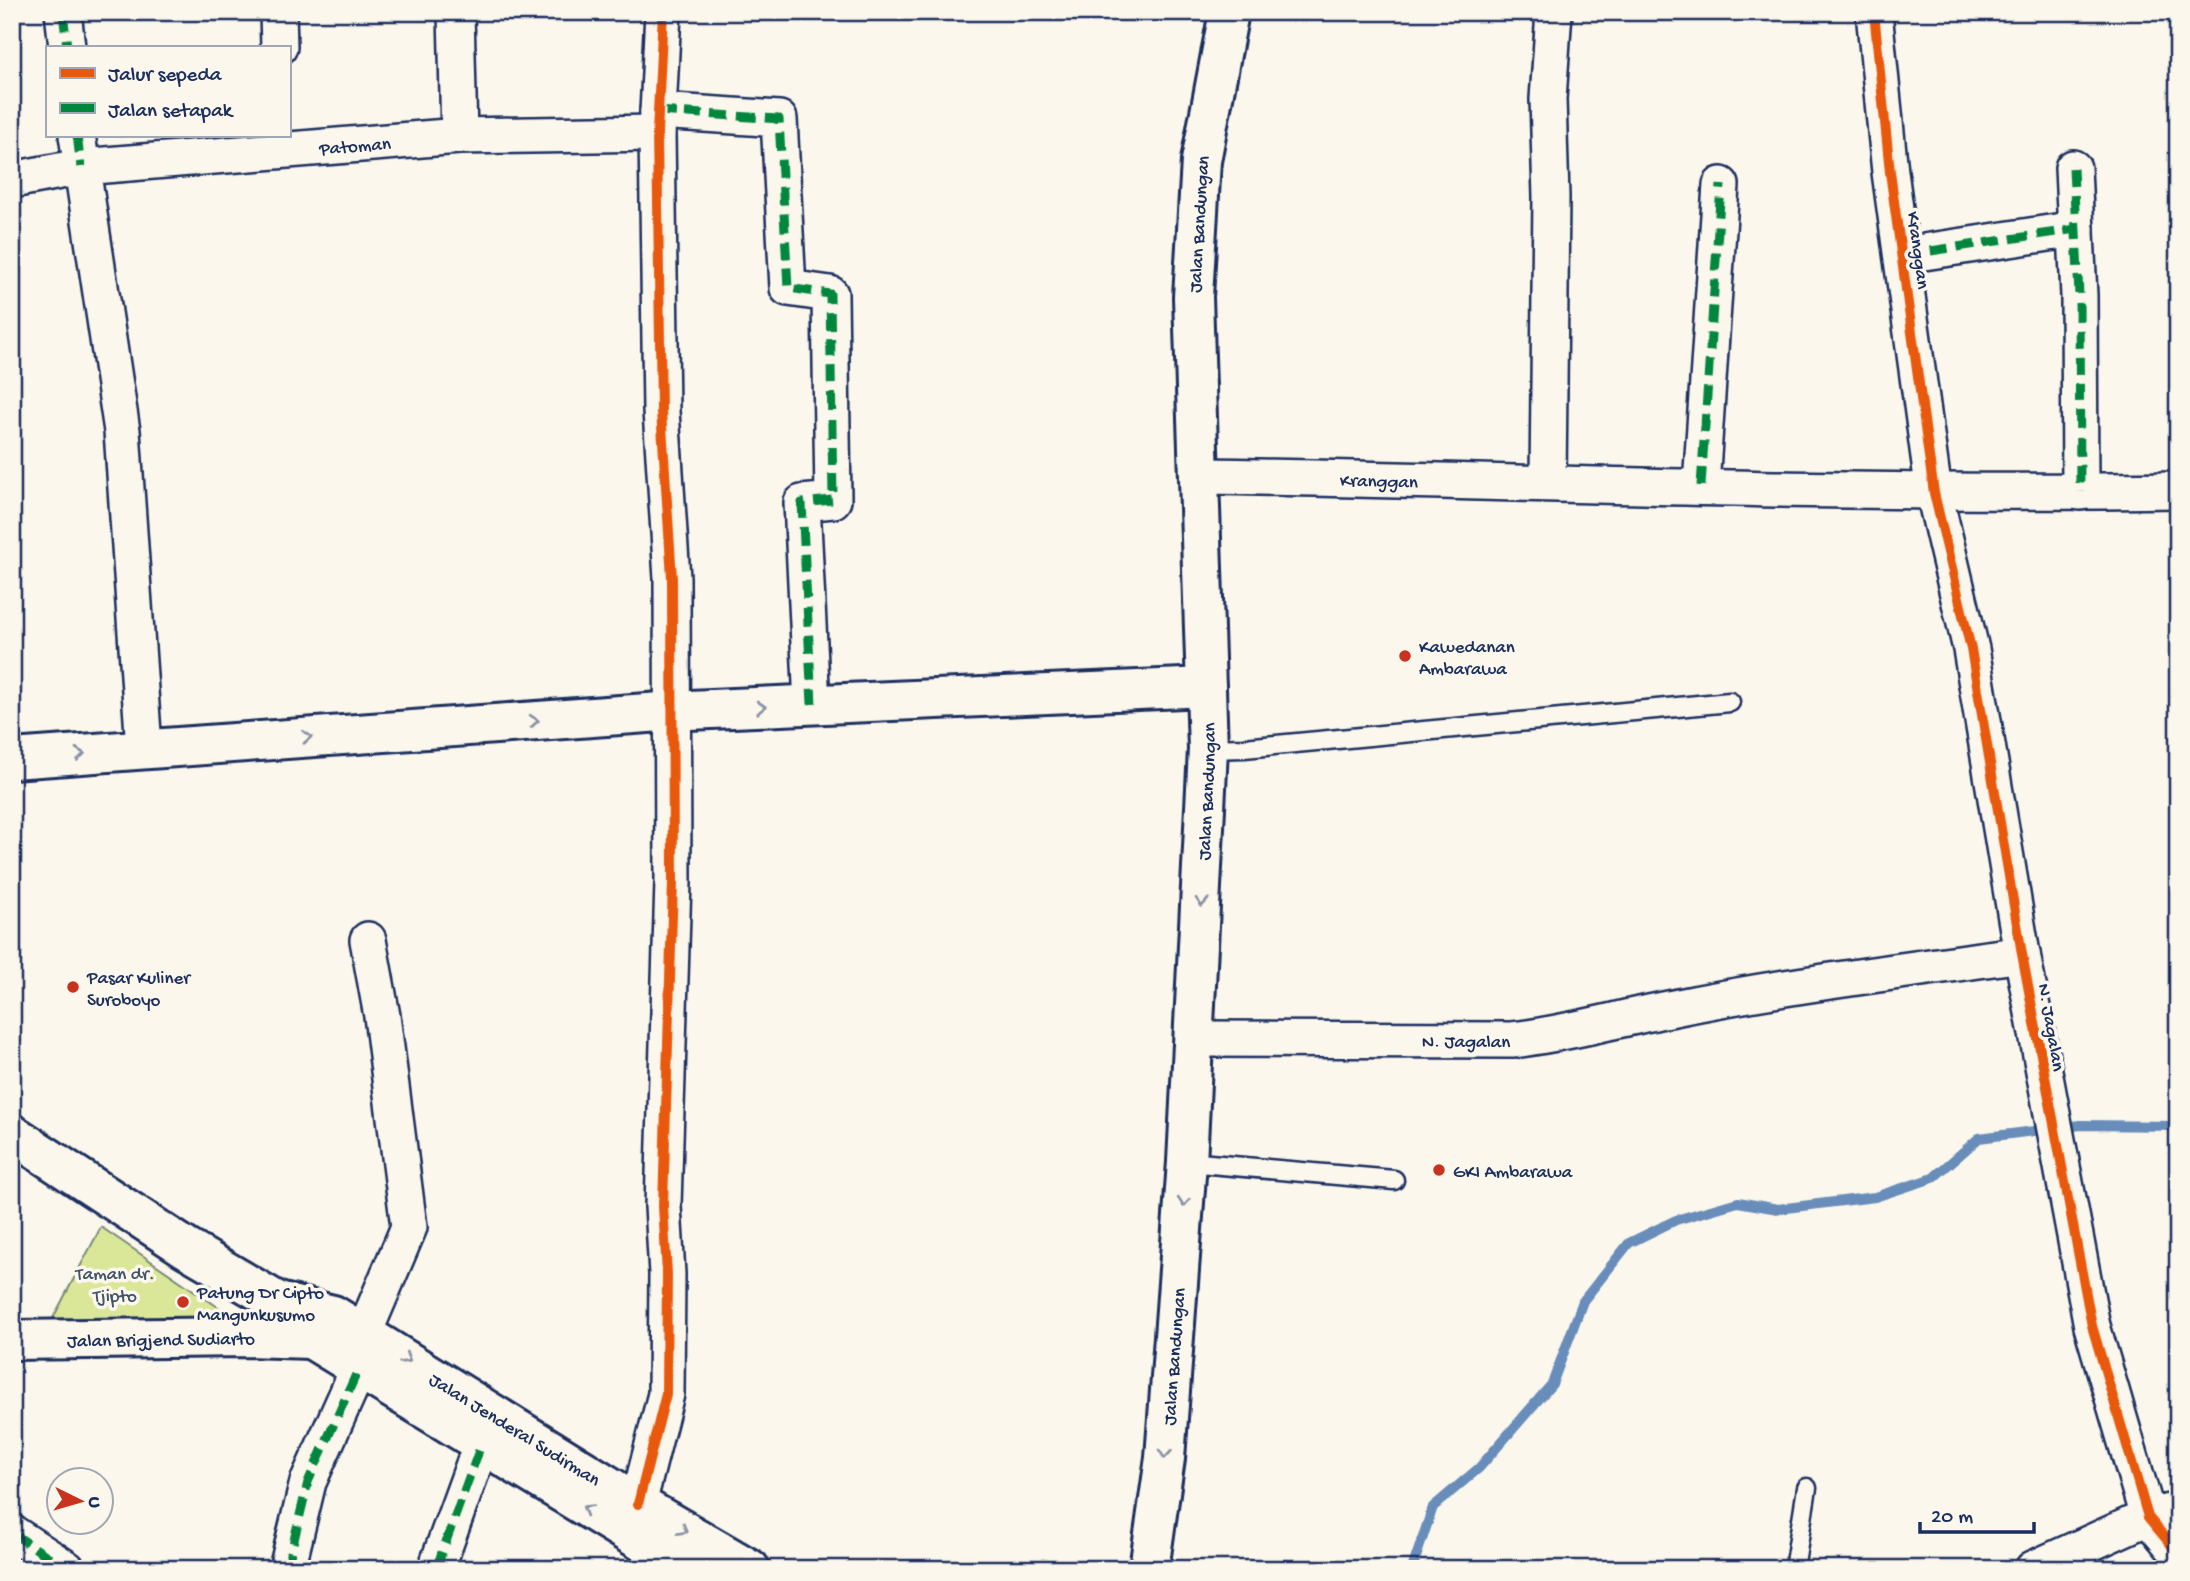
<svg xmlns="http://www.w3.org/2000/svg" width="2190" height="1581" font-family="'Gochi Hand',sans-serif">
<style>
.green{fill:#dae698;stroke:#7a8a7b;stroke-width:2}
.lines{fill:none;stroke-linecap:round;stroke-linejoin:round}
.stream{stroke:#688dba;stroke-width:10}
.service-casing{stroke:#1b2f5e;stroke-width:23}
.minor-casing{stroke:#1b2f5e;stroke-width:40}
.tertiary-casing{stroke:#1b2f5e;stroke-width:44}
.secondary-casing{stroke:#1b2f5e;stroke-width:44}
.primary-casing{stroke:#1b2f5e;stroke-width:44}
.service{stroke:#fbf7ec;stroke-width:18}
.minor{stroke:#fbf7ec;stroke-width:35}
.tertiary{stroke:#fbf7ec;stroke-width:38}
.secondary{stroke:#fbf7ec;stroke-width:38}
.primary{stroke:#fbf7ec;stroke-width:38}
.quiet{stroke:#00873e;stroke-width:9;stroke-dasharray:18 9;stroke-linecap:butt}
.cycleway-casing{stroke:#fbf7ec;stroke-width:15}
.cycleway{stroke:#e8590c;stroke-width:10}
.oneway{stroke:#8b93a5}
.poi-dot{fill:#c8321e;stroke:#fbf7ec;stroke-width:2.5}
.labels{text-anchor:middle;stroke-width:7;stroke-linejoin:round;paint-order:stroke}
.street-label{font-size:19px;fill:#1b2f5e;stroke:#fbf7ec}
.poi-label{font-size:19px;fill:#1b2f5e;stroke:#fbf7ec;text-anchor:start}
.park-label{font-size:19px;fill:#41546a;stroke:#fbf7ec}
</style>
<rect width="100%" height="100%" fill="#fbf7ec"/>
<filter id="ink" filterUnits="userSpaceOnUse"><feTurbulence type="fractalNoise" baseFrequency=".0143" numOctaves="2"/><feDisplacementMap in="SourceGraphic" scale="14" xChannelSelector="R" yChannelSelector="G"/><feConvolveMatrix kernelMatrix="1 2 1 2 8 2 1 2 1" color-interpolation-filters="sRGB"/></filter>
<g filter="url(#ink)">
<path class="green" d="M101 1227 237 1320H52Z"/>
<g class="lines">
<path class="stream" d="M1412 1569 1433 1507 1479 1468 1552 1384 1583 1301 1629 1243 1676 1220 1738 1202 1778 1209 1875 1197 1933 1178 1979 1138 2081 1125 2178 1126"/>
<g class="service-casing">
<path id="service" d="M1208 749 1244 748 1730 702
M1187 1162 1394 1180
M1794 1569 1807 1488"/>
</g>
<g class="minor-casing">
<g id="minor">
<path d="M63 12 67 47"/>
<path d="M278 12 279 47"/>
<path d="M456 12 459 136"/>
<path d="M1874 12 1890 172 1934 493 1971 649 2022 954 2092 1326 2148 1517 2178 1553"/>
<path d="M658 111 779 119 788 288 830 294 833 500 802 503 812 704"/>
<path d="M77 135 122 431 144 748"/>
<path d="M2073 168 2079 296 2080 492"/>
<path id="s1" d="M12 180 81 167 459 136 657 133"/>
<path d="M1904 255 2076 229"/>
<path id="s2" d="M1202 476C1527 481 1852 496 2178 490"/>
<path d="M1548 481 1551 197 1548 99 1554 12"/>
<path d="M1701 486 1721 185"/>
<path id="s3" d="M1196 1039 1512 1040C1566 1034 1616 1019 1669 1009 1785 985 1904 971 2022 954"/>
<path d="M364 1333 409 1227 382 1016 368 940"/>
<path d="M638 1504 666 1394 667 1274 663 1206 673 882 672 578 661 411 657 133 663 12"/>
<path d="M12 1533 67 1569"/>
<path d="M287 1569 308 1482 358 1370"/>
<path d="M436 1569 481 1445"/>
<path d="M2033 1569 2148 1517 2178 1510"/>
</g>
</g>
<g class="tertiary-casing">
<g id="tertiary">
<path id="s4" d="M12 1340 245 1337 311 1339"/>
</g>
</g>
<g class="secondary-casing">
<path id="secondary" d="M12 759 689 710 1206 687"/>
</g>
<g class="primary-casing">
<g id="primary">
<path id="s5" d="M12 1134 186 1248 278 1302 333 1315 638 1504 750 1569"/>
<path d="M278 1302 311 1339 687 1569"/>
<path id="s6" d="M1149 1569 1165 1458 1187 1162 1208 749 1193 297 1201 161 1229 12"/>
</g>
</g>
<use href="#service" class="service"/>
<use href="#minor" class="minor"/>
<use href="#tertiary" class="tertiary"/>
<use href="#secondary" class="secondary"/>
<use href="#primary" class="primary"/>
<path class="quiet" d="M63 12 67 47
M658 111 779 119 788 288 830 294 833 500 802 503 812 704
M77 135 81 167
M2073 168 2079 296 2080 492
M1904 255 2076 229
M1701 486 1721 185
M12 1533 67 1569
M287 1569 308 1482 358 1370
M436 1569 481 1445"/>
<g class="cycleway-casing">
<path id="cycleway" d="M1874 12 1890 172 1934 493 1971 649 2022 954 2092 1326 2148 1517 2178 1553
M638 1504 666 1394 667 1274 663 1206 673 882 672 578 661 411 657 133 663 12"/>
</g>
<use href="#cycleway" class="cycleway"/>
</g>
<defs><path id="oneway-chevron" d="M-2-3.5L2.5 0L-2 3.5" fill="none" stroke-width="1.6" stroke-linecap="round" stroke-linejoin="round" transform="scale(1.75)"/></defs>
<g class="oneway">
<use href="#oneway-chevron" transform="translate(761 707) rotate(-3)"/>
<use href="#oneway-chevron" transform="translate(534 721) rotate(-4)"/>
<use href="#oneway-chevron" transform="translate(307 737) rotate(-4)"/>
<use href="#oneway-chevron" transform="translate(80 754) rotate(-5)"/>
<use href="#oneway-chevron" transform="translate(1202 902) rotate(93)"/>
<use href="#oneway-chevron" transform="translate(1184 1202) rotate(94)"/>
<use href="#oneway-chevron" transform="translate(406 1359) rotate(32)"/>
<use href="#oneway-chevron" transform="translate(1165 1454) rotate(95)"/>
<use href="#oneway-chevron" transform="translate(587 1509) rotate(-149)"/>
<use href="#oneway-chevron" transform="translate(683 1530) rotate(30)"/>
</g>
</g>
<g class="poi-dot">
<circle cx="1405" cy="656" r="7"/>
<circle cx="73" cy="987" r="7"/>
<circle cx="1439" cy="1170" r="7"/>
<circle cx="183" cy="1302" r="7"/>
</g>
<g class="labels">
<g class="street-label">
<text dy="7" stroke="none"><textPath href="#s1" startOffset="345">Patoman</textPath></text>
<text dy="7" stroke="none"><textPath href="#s6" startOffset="1348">Jalan Bandungan</textPath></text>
<text transform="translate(1920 250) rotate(82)" y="7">Kranggan</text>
<text dy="7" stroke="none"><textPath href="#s2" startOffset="177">Kranggan</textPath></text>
<text dy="7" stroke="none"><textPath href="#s6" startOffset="780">Jalan Bandungan</textPath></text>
<text transform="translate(2053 1027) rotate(80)" y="7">N. Jagalan</text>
<text dy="7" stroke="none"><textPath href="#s3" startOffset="270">N. Jagalan</textPath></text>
<text dy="7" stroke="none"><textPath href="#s4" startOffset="149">Jalan Brigjend Sudiarto</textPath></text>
<text dy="7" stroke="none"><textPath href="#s6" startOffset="214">Jalan Bandungan</textPath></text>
<text dy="7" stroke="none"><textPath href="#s5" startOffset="586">Jalan Jenderal Sudirman</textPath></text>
</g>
<g class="poi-label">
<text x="1419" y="652">Kawedanan<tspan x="1419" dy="22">Ambarawa</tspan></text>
<text x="87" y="983">Pasar Kuliner<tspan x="87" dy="22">Suroboyo</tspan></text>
<text x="1453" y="1177">GKI Ambarawa</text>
<text x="197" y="1298">Patung Dr Cipto<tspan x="197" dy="22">Mangunkusumo</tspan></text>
</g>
<g class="park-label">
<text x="115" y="1279">Taman dr.<tspan x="115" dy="22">Tjipto</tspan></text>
</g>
</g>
<rect width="2190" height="1581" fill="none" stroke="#fbf7ec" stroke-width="42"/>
<rect x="21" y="21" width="2148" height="1539" fill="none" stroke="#1b2f5e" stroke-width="2.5" filter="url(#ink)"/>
<rect x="46" y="46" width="245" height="91" fill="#fbf7ec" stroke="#a1a7b3" stroke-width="2"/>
<rect x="60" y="68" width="35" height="10" fill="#e8590c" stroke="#a1a7b3" stroke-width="2"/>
<text x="108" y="80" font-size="21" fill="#1b2f5e">Jalur sepeda</text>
<rect x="60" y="103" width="35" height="10" fill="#00873e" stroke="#a1a7b3" stroke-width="2"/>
<text x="108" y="116" font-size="21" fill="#1b2f5e">Jalan setapak</text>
<g transform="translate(80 1501) rotate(95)"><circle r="33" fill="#fbf7ec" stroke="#a1a7b3" stroke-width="2"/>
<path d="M0-5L12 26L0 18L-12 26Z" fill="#c8321e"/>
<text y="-10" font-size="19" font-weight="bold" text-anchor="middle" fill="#1b2f5e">U</text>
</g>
<path d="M1920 1522v10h114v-10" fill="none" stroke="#1b2f5e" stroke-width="3.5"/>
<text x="1931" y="1522" font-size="21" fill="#1b2f5e" stroke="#fbf7ec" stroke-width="5" paint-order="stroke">20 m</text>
</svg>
